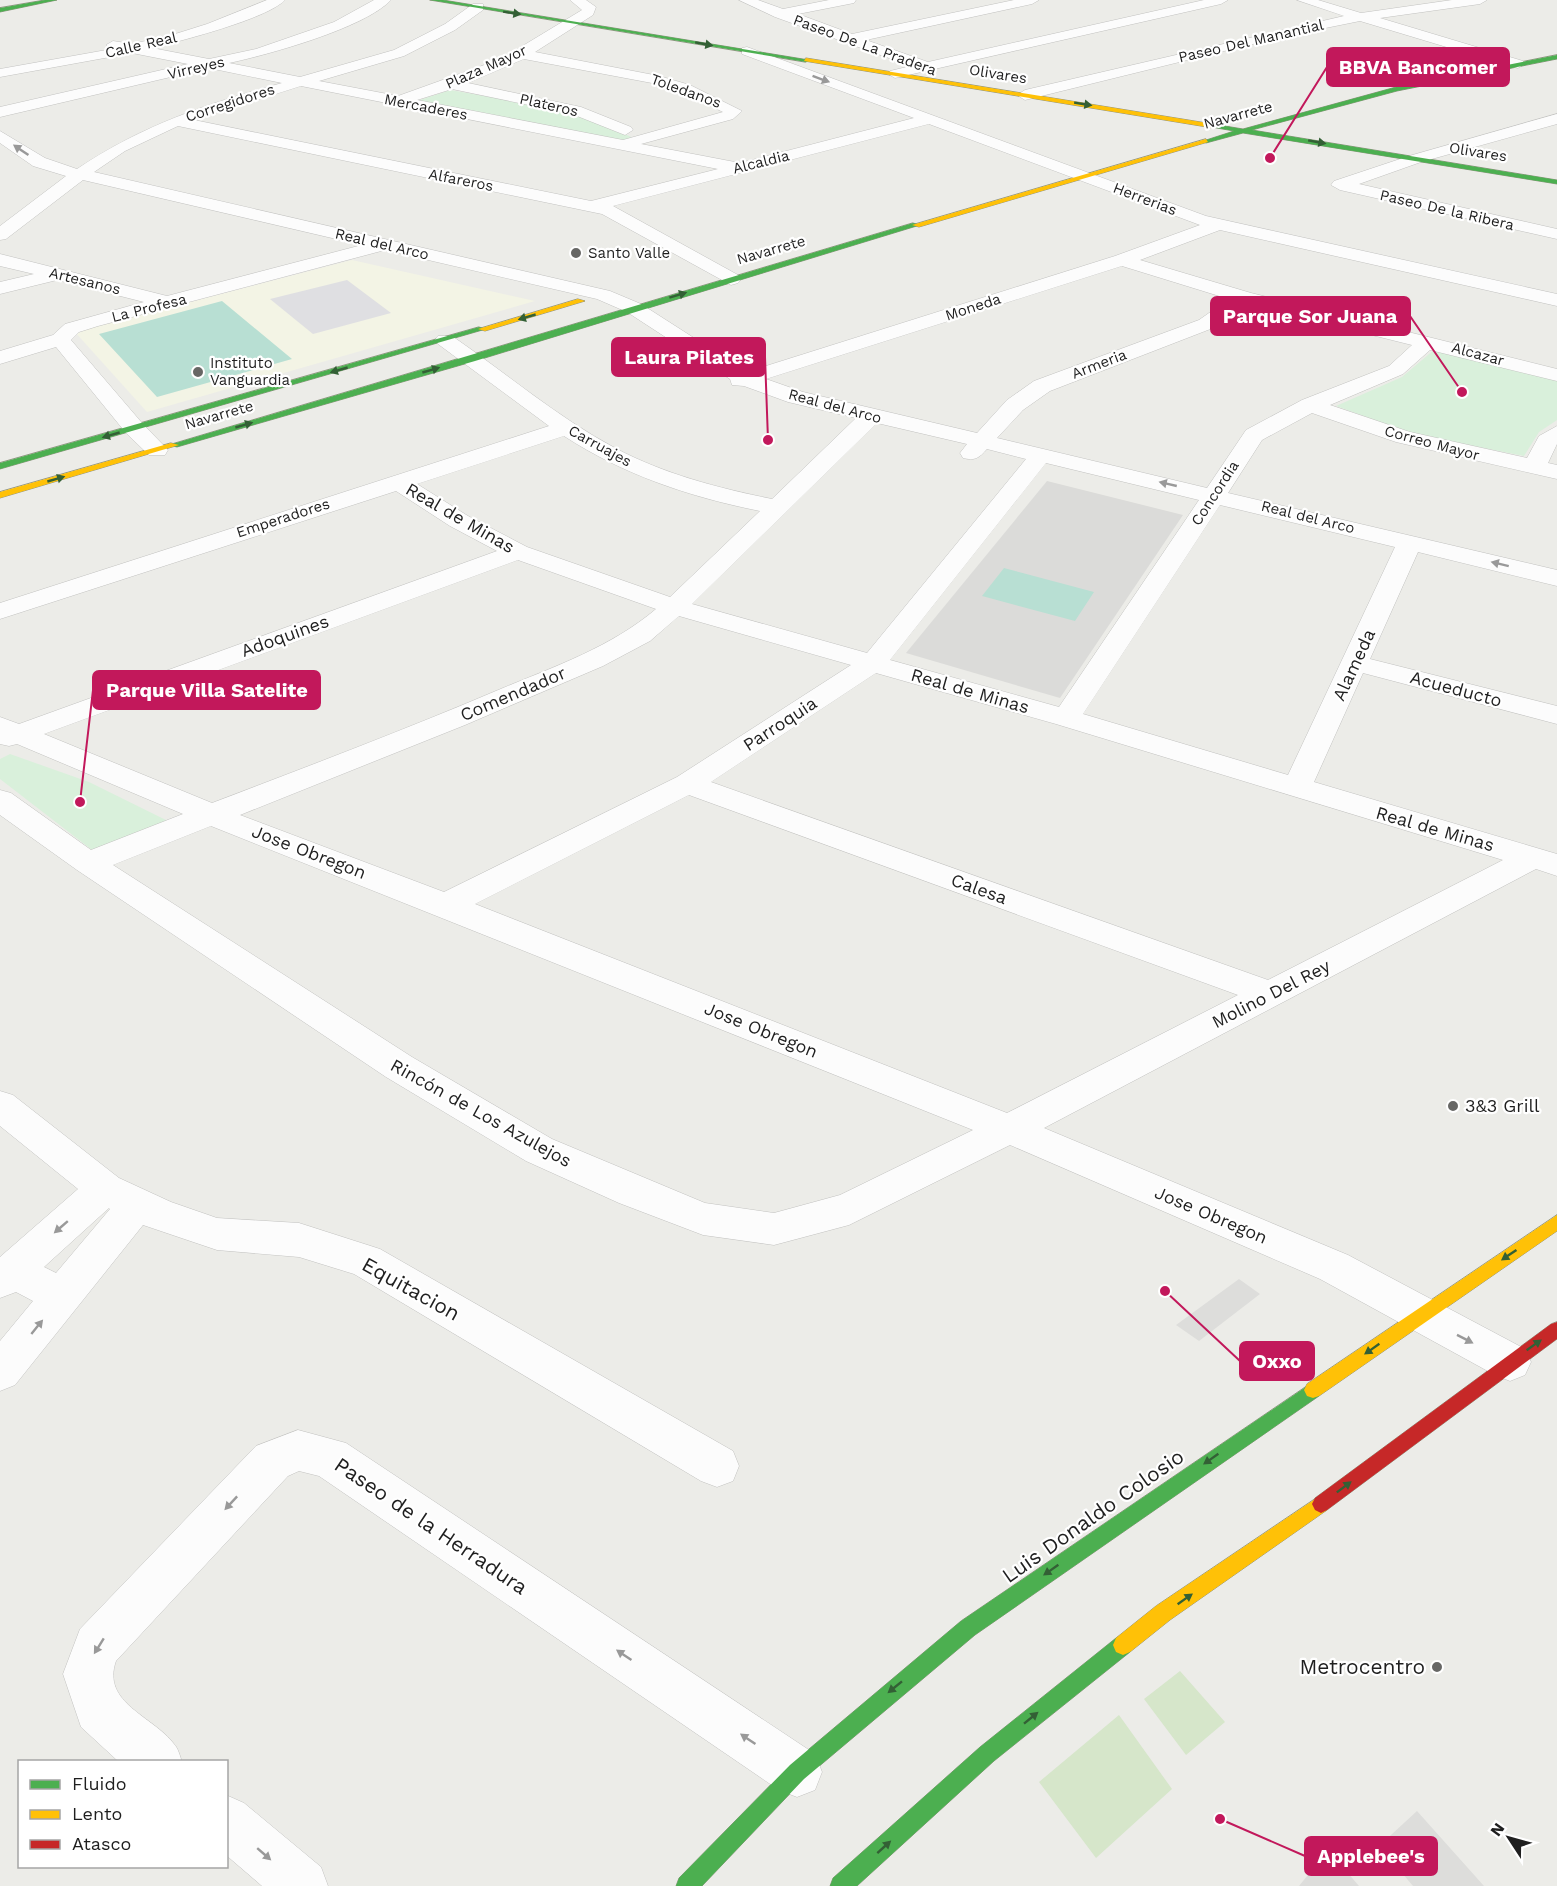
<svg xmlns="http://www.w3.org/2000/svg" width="1557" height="1886" font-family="'Work Sans',sans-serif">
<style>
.education{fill:#f3f4e5}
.religious{fill:#dbdbd9}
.grass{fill:#d6e6ca}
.park{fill:#d9f0db}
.pitch{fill:#b8dfd3}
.parking{fill:#dddddb}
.plaza{fill:#dfdfe2}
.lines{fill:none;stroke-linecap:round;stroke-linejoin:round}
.street-casing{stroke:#c2c2c0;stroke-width:1}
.fast-casing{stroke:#919582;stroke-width:1}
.slow-casing{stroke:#919582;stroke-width:1}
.jam-casing{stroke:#919582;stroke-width:1}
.street{fill:#fcfcfc;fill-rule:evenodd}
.fast{fill:#4caf50;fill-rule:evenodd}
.slow{fill:#ffc107;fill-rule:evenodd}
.jam{fill:#c62828;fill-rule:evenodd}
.oneway{fill:#336035}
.oneway2{fill:#999}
.poi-dot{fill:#676765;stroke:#fff;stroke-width:2}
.labels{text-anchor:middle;stroke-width:4.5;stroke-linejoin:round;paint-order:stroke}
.far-street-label{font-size:15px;fill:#1f1f1f;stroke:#fff}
.far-poi-label{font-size:15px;fill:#1f1f1f;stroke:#fff;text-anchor:start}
.street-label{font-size:18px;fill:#1f1f1f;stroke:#fff}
.poi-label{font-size:18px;fill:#1f1f1f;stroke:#fff;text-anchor:start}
.near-street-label{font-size:21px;fill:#1f1f1f;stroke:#fff}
.near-poi-label{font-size:21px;fill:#1f1f1f;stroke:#fff;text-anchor:end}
.leader{fill:none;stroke:#c2185b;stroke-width:2}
.callout-dot{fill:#c2185b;stroke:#fff;stroke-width:2}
.callout{fill:#c2185b;stroke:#c2185b;stroke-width:2}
.callout-label{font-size:20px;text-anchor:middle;font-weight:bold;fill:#fff}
</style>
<rect width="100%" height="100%" fill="#ecece8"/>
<path class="education" d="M352 260 535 301 147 412 75 332Z"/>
<path class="religious" d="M1047 481 1183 515 1060 698 906 653Z"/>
<path class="grass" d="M1180 1671 1225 1722 1186 1755 1144 1699Z
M1119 1715 1172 1789 1096 1858 1039 1782Z"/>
<path class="park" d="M450 90 562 109 609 126 631 137 630 140 623 142 417 101Z
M1435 349 1557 379V420L1539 432 1524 456 1413 434 1336 406 1402 377Z
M10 754 89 782 170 822 92 850 0 779V759Z"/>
<path class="pitch" d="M222 301 292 359 157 397 99 334Z
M1004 568 1094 592 1075 621 982 596Z"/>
<path class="parking" d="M1239 1279 1260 1294 1199 1341 1176 1325Z
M1417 1811 1484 1886H1413L1379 1846Z
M1328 1850 1359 1886H1299Z"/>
<path class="plaza" d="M347 280 391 313 313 334 270 299Z"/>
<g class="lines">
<g class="street-casing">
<path id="street" d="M267 0H285C267 19 180 41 152 48L209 59 256 49 334 22 374 0H391C365 28 267 55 229 63L300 77 394 50 445 24 473 4H483V10L455 30 404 56 319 81 398 96 501 59 582 10 570 0H586L596 7 593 15 535 52 659 76 690 85 742 111 733 119 641 144 740 163 914 118 742 54V48L747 47 1206 216 1557 294V306L1220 230 1140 260 1251 293 1557 369V381L1430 350 1403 374 1330 405 1410 432 1527 458 1539 436 1557 426V444L1548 463 1557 465V479L1396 442 1312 413 1262 440 1228 493 1557 570V586L1418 552 1370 659 1557 706V724L1363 673 1314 782 1557 854V876L1536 869 1044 1128 1348 1255 1525 1349 1531 1362 1525 1375 1510 1381 1495 1375 1320 1279 1010 1145 849 1225 774 1245 703 1235 619 1203 526 1161 386 1077 77 870 0 815V790L11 793 91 850 183 814 17 744 9 746 0 744V717L19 724 497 551 450 526 396 491 0 619V603L549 426 438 344 435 340 438 336H452C506 373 557 417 615 448 664 474 718 488 772 499L856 418 788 402 744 386 732 385 730 379 627 312 597 299 385 250 98 326 79 332 71 340 142 423 168 450 165 455H149L126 433 56 347 0 364V351L53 335 65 324 144 302 57 280 0 294V282L34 274 0 266V254L167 296 362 245 83 180 6 239 0 240V226L66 176 33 166 0 143V131L45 158 77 169C143 125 206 104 282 83L209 68 0 117V107L188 64 132 53 0 77V69L112 49 106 45 113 41 132 44 172 35 207 24ZM524 59 652 83 680 91 723 112 623 140 417 100 452 89 572 114 625 135 633 130 631 127 581 107 468 83ZM301 86 718 169 591 201 194 120ZM929 124 1200 225 1115 256 747 372 641 304 610 291 94 172 125 151 178 126 602 214 731 285 738 283 741 279 738 275 613 206ZM1122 266 1229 299 1199 320 1034 381 1007 400 977 433 803 392 766 379ZM1247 304 1412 345 1389 366 1302 400 1246 430 1207 488 997 438 1023 410 1050 391 1213 328ZM877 423 967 444 960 453 963 458C975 461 979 458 987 449L1026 459 867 653 692 604ZM564 436C624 475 690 497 760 511L670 597 527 547 468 516 417 484ZM1046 463 1199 500 1059 707 890 660ZM1220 505 1395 547 1288 775 1083 714ZM518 560 656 609C611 647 556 666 503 688 407 729 309 766 212 803L44 734ZM679 616 851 665 677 777 444 892 240 815 465 725 603 666 650 641ZM876 673 1056 724 1503 860 1268 980 711 782ZM689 795 1238 995 1007 1113 475 904ZM211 826 973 1130 840 1195 774 1213 705 1203 552 1139 412 1057 113 865Z
M739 0H758L783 9 829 0H856L854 3 798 14 852 34 1014 0H1039L1032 4 866 40 928 62 1204 0H1228L1221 4 895 78 888 74 890 71 911 66 775 17Z
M1297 0H1318L1361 13 1452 0H1487L1480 4 1380 18 1523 61 1525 64 1518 68 1513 67 1360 21 1281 37 1025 100 1017 95 1025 90 1344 16Z
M1557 114V124L1421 162 1359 184 1557 229V239L1340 190 1331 185 1334 181 1409 156Z
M0 1091 13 1095 119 1178 171 1202 217 1218 299 1223 380 1249 733 1451 739 1466 733 1481 717 1487 701 1481 354 1274 299 1257 217 1250 143 1225 15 1385 0 1391V1341L33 1301 16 1292 0 1298V1257L78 1189 0 1126ZM110 1209 56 1273 44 1267 109 1208Z
M298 1430 346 1443 815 1754 822 1772 815 1790 797 1797 779 1790 319 1476 299 1471 288 1476 116 1661C101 1703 153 1716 174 1744 178 1748 180 1756 182 1762H119L81 1727 63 1674 80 1629 256 1446Z
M226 1795 244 1803 321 1867 328 1886H262L226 1855Z"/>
</g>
<g class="fast-casing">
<path id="fast" d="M45 0H57L0 12V8Z
M430 0H443L809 60 806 62Z
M1557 55V59L1397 91 1252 130 1557 180V184L1243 133 1206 143 1203 141 1234 131 1211 127 1213 124 1243 129 1396 87Z
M913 223 920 225 475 361 177 447 169 445Z
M479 327 486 329 0 469V463Z
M1313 1382 1319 1384 1322 1390 1319 1396 975 1635 804 1779 702 1886H676L679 1878 790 1765 961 1621Z
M1123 1635 1130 1638 1133 1645 1130 1652 994 1761 857 1886H830L833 1878 980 1747 1116 1638Z"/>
</g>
<g class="slow-casing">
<path id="slow" d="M806 58 1213 124 1216 126 1213 128 804 61Z
M1206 139 1208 142 919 227 912 225Z
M578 299 585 301 485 331 478 329Z
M171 443 179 445 0 498V492Z
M1557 1215V1231L1319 1396 1313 1398 1307 1396 1304 1390 1307 1384Z
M1321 1495 1327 1498 1330 1504 1327 1510 1170 1620 1130 1652 1123 1655 1116 1652 1113 1645 1116 1638 1156 1606Z"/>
</g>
<g class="jam-casing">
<path id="jam" d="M1557 1322V1339L1327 1510 1321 1513 1315 1510 1312 1504 1315 1498 1551 1324Z"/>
</g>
<use href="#street" class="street"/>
<use href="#fast" class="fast"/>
<use href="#slow" class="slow"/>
<use href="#jam" class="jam"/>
</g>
<defs><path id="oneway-solid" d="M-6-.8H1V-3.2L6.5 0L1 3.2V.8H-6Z" transform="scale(1.5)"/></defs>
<g class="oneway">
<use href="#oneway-solid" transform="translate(512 13) rotate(9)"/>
<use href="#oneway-solid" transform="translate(704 44) rotate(10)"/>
<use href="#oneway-solid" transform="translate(1083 104) rotate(9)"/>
<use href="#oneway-solid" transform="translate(1317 142) rotate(10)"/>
<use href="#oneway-solid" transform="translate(678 295) rotate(-17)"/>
<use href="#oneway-solid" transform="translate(527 317) rotate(164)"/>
<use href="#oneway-solid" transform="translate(339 370) rotate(164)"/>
<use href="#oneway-solid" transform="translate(431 370) rotate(-16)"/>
<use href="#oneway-solid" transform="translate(244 425) rotate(-16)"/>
<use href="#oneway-solid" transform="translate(111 435) rotate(164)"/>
<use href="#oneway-solid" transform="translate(56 479) rotate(-16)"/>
<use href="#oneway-solid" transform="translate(1509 1255) rotate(146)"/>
<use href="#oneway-solid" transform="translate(1534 1345) rotate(-35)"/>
<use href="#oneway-solid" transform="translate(1372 1349) rotate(145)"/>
<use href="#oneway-solid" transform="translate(1211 1459) rotate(145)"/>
<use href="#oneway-solid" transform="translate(1344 1487) rotate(-37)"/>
<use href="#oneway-solid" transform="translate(1051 1570) rotate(145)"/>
<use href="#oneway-solid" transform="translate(1185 1599) rotate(-35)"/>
<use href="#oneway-solid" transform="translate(895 1687) rotate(141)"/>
<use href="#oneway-solid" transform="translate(1031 1718) rotate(-39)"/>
<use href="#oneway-solid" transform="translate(884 1847) rotate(-42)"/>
</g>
<g class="oneway2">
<use href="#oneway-solid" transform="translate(821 79) rotate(20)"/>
<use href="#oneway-solid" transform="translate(21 150) rotate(-146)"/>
<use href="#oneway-solid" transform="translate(1168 484) rotate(-167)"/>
<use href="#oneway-solid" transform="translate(1500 564) rotate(-166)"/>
<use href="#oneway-solid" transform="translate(61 1227) rotate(139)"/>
<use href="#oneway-solid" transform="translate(37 1327) rotate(-51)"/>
<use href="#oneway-solid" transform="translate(1465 1339) rotate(27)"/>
<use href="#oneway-solid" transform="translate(231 1503) rotate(133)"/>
<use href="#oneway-solid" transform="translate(99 1646) rotate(122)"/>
<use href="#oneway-solid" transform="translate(624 1655) rotate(-146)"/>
<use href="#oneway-solid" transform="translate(748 1739) rotate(-146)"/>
<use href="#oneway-solid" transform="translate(264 1854) rotate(41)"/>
</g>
<g class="poi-dot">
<circle cx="576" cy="253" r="6"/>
<circle cx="198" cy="372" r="6"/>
<circle cx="1453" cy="1106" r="6"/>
<circle cx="1437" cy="1667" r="6"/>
</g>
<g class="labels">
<g class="far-street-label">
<text transform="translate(1251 41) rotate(-13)" y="5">Paseo Del Manantial</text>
<text transform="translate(141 45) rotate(-13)" y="5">Calle Real</text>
<text transform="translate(865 45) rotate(20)" y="5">Paseo De La Pradera</text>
<text transform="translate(486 67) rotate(-24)" y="5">Plaza Mayor</text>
<text transform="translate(196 68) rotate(-13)" y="5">Virreyes</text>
<text transform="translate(998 74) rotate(9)" y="5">Olivares</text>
<text transform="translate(686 91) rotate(20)" y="5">Toledanos</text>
<text transform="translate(230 103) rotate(-18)" y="5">Corregidores</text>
<text transform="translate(549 105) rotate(13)" y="5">Plateros</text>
<text transform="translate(426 107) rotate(11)" y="5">Mercaderes</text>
<text transform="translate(1238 115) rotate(-15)" y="5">Navarrete</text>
<text transform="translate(1478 152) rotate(9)" y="5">Olivares</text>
<text transform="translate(761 162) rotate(-14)" y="5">Alcaldia</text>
<text transform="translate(461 180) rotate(11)" y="5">Alfareros</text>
<text transform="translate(1145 199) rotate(21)" y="5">Herrerias</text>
<text transform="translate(1447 210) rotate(13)" y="5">Paseo De la Ribera</text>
<text transform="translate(382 244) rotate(13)" y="5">Real del Arco</text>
<text transform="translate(771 250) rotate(-16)" y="5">Navarrete</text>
<text transform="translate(85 281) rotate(14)" y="5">Artesanos</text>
<text transform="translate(973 307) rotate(-18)" y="5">Moneda</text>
<text transform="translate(149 308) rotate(-14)" y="5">La Profesa</text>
<text transform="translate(1478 354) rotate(15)" y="5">Alcazar</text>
<text transform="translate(1099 364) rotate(-21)" y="5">Armeria</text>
<text transform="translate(835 406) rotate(15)" y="5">Real del Arco</text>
<text transform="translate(219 415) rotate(-16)" y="5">Navarrete</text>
<text transform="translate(1432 443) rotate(15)" y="5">Correo Mayor</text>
<text transform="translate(600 446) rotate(29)" y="5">Carruajes</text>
<text transform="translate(1215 493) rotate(-57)" y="5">Concordia</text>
<text transform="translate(1308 517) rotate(14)" y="5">Real del Arco</text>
<text transform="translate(283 518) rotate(-18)" y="5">Emperadores</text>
</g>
<g class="far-poi-label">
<text x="588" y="258">Santo Valle</text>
<text x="210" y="368">Instituto<tspan x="210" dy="17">Vanguardia</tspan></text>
</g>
<g class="street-label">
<text transform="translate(460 518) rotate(30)" y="6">Real de Minas</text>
<text transform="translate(285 636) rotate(-20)" y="6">Adoquines</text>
<text transform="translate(1354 665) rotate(-65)" y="6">Alameda</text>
<text transform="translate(1456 689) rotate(15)" y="6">Acueducto</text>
<text transform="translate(970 691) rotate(16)" y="6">Real de Minas</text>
<text transform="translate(513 694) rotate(-23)" y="6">Comendador</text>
<text transform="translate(780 724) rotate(-33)" y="6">Parroquia</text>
<text transform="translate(1435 829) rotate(16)" y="6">Real de Minas</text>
<text transform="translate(309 852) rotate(21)" y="6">Jose Obregon</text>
<text transform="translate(979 889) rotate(20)" y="6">Calesa</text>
<text transform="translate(1271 994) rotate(-27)" y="6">Molino Del Rey</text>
<text transform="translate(761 1030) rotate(22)" y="6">Jose Obregon</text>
<text transform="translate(481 1113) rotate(29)" y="6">Rincón de Los Azulejos</text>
<text transform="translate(1211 1215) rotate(23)" y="6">Jose Obregon</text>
</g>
<g class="poi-label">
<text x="1465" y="1112">3&amp;3 Grill</text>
</g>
<g class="near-street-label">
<text transform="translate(411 1289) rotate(29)" y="7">Equitacion</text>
<text transform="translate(1093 1516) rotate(-35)" y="7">Luis Donaldo Colosio</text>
<text transform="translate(431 1526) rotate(34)" y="7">Paseo de la Herradura</text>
</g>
<g class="near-poi-label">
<text x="1425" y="1674">Metrocentro</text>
</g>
</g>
<path class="leader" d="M1270 158L1327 67M1462 392L1410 316M768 440L765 357M80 802L93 690M1165 1291L1240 1361M1220 1819L1305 1856"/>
<g class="callout-dot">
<circle cx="1270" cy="158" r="6"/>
<circle cx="1462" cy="392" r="6"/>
<circle cx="768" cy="440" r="6"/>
<circle cx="80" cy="802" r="6"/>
<circle cx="1165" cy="1291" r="6"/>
<circle cx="1220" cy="1819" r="6"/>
</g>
<g class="callout">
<rect x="1327" y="48" width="182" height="38" rx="6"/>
<rect x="1211" y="297" width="199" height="38" rx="6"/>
<rect x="612" y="338" width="153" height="38" rx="6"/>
<rect x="93" y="671" width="227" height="38" rx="6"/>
<rect x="1240" y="1342" width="74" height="38" rx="6"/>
<rect x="1305" y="1837" width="132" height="38" rx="6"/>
</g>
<g class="callout-label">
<text x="1418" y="74">BBVA Bancomer</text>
<text x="1310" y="323">Parque Sor Juana</text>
<text x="689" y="364">Laura Pilates</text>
<text x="207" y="697">Parque Villa Satelite</text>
<text x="1277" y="1368">Oxxo</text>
<text x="1371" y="1863">Applebee's</text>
</g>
<rect x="18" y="1760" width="210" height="108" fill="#ffffff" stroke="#a5a5a5" stroke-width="1.5"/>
<rect x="30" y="1780" width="30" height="9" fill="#4caf50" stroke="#a5a5a5" stroke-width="1.5"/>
<text x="72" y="1790" font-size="18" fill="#1f1f1f">Fluido</text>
<rect x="30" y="1810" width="30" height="9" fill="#ffc107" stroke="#a5a5a5" stroke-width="1.5"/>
<text x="72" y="1820" font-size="18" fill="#1f1f1f">Lento</text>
<rect x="30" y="1840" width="30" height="9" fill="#c62828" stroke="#a5a5a5" stroke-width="1.5"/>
<text x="72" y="1850" font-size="18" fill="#1f1f1f">Atasco</text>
<g transform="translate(1509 1838) rotate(306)" stroke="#ffffff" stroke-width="4.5" paint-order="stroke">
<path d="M0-4.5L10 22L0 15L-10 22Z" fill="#1f1f1f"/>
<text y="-9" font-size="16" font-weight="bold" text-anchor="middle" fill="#1f1f1f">N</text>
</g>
</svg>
